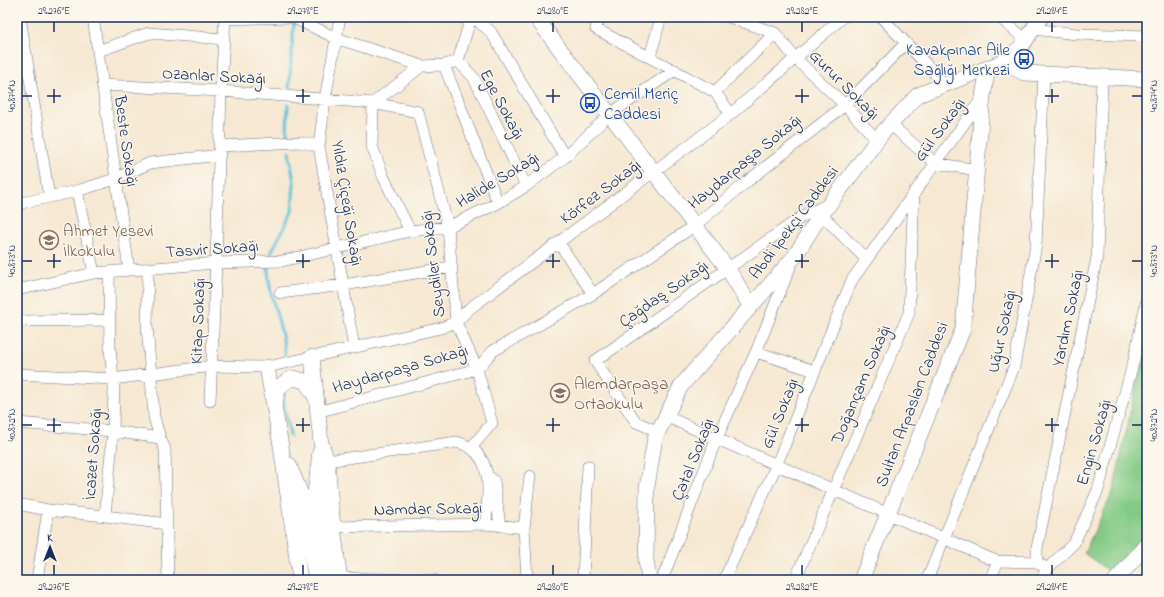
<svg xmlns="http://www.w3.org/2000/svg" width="1164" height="597" font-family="'Indie Flower',sans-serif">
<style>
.grass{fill:#83ca86;stroke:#4f7c72}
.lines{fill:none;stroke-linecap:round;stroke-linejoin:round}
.stream{stroke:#5bc2d9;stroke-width:3}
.street-casing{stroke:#687087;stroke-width:12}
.secondary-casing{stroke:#687087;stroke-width:16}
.street{stroke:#fff;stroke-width:11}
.secondary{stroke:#fff;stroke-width:15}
.ticks{fill:none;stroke:#1b2f5e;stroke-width:1.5}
.labels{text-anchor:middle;stroke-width:3;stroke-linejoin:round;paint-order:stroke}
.transit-label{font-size:17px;fill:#164399;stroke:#fbf7ec;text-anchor:end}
.street-label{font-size:17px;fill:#1b2f5e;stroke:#fbf7ec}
.education-label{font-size:17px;fill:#785e54;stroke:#fbf7ec;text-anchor:start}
.neatline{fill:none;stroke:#1b2f5e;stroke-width:1.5}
.ticks-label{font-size:10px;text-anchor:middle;fill:#1b2f5e}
</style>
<rect width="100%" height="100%" fill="#fbf7ec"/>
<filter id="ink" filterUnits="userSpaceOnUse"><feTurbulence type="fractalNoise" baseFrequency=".025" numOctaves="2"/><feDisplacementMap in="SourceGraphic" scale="8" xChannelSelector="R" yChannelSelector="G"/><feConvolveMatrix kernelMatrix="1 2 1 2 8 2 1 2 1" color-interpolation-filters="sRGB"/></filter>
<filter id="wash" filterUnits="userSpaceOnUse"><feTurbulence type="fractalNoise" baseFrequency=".012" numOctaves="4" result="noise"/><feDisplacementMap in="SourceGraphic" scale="16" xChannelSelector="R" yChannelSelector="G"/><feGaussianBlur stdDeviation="0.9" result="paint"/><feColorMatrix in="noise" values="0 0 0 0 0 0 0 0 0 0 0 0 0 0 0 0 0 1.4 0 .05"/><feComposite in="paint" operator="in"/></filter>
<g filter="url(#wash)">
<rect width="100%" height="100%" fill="#f6e8d2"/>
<path class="grass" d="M1147 336V533L1114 575 1084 553 1113 492Z"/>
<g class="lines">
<path class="stream" d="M289 88 294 22
M287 135 288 105
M271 253 292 212 294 183 289 151
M268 264C267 296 283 323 285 355
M285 393C282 407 288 421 290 436"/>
</g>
</g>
<g filter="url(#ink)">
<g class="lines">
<g class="street-casing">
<path id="street" d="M20 17 49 197
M93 17 129 270
M340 17 325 99 319 146 354 348
M473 17 491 32 565 157
M599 17 596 29 715 92 731 114
M729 17 775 33 795 58 845 105 877 140
M881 17 946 85
M999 17 1026 40
M225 19 292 17 336 38 422 66
M1033 29 1077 34 1147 36
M98 51 149 33 224 39
M650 57 661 17
M458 61 474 78 526 186
M444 65 498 203
M102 85 221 91 373 103 418 112 448 227 456 322 477 369 492 423 471 448
M715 92 775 33
M373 103 422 66 444 65 458 61 471 17
M373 103 372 146 383 176 410 231
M890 124 935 163 977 170
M220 146 300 142 319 146
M77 191 94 273
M17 204 77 191 115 179 150 163 220 155
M822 215 866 259
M559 243 593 294
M148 269 147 325 154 417 160 438 165 449 168 580
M17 290 94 273 216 263 282 261 410 231 448 227 498 203 526 186 565 157 610 114 675 70
M280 293 344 285 451 267
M17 321 110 320
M756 352 815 371
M17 374 113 379 212 366 267 367 441 328 456 322 469 309 731 114 843 17
M210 401 216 263 221 91 225 17
M317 412 477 369 493 351 593 294 694 226 748 181 845 105 906 43
M665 416 991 559 998 561 1037 562 1047 569
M17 423 113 431 160 438
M657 431 636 422 595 361 803 216 829 204
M327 461 457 442C462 444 467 445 471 448 495 465 487 499 486 524
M488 476 494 481 500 526
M17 504 48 510 105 516 113 431 114 388 110 349 109 272
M105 516 167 524
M333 527 486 524 524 528
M1037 562V548L1097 257 1102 76
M340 578 434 580
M37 580 48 510
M527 580 524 528 530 476
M583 580 588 466
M662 580 716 440 756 352 792 262
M724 580 776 466 852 280 983 97
M795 580 909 313 914 192
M927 580 1014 367 1036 245 1044 74
M990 580 998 561
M1041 580 1047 569 1074 543 1098 490 1134 360 1147 299"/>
</g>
<g class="secondary-casing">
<path id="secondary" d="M541 17 540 23 728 269 750 305
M1003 62 1024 73 1147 79
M312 357 321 443 327 461 333 527 340 580
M267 367 281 446 300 580
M275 404C277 390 279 384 293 378L305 381 315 396
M320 452 315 494 327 580
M289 465 301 494 316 580
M649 580 646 560 647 487 655 438 681 386 795 256 816 222 883 132 918 95 1003 62 1022 46 1041 17
M861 580 963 329 983 96 988 68
M1116 580 1147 544"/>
</g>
<use href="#street" class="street"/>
<use href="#secondary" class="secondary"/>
</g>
</g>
<path class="ticks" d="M54 22V32M303 22V32M553 22V32M802 22V32M1052 22V32M54 89V103M303 89V103M553 89V103M802 89V103M1052 89V103M22 96H32M47 96H61M296 96H310M546 96H560M795 96H809M1045 96H1059M1132 96H1142M54 254V268M303 254V268M553 254V268M802 254V268M1052 254V268M22 261H32M47 261H61M296 261H310M546 261H560M795 261H809M1045 261H1059M1132 261H1142M54 418V432M303 418V432M553 418V432M802 418V432M1052 418V432M22 425H32M47 425H61M296 425H310M546 425H560M795 425H809M1045 425H1059M1132 425H1142M54 565V575M303 565V575M553 565V575M802 565V575M1052 565V575"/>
<defs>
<g id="bus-ring" transform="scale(1)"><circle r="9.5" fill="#fbf7ec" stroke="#1a4fb4" stroke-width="1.5"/><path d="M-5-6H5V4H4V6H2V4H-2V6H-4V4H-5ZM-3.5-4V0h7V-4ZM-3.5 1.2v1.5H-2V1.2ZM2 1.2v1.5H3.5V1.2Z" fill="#1a4fb4"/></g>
<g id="school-ring" transform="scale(1)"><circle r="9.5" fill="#fbf7ec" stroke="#8d6e63" stroke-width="1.5"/><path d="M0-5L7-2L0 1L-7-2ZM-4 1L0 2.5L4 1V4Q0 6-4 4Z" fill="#8d6e63"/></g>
</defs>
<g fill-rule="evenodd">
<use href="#bus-ring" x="1024" y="59"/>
<use href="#bus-ring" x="590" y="103"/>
<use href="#school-ring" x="49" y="240"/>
<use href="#school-ring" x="560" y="393"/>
</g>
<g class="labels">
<g class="transit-label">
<text x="1010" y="55">Kavakpınar Aile<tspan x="1010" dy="20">Sağlığı Merkezi</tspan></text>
<text x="604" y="99" text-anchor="start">Cemil Meriç<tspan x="604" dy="20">Caddesi</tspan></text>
</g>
<g class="street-label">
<text transform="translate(214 75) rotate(3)" y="6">Ozanlar Sokağı</text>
<text transform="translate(845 84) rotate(45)" y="6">Gurur Sokağı</text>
<text transform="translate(503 104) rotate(62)" y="6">Ege Sokağı</text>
<text transform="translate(939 129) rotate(-54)" y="6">Gül Sokağı</text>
<text transform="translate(127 141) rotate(82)" y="6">Beste Sokağı</text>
<text transform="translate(744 161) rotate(-39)" y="6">Haydarpaşa Sokağı</text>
<text transform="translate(497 179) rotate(-31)" y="6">Halide Sokağı</text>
<text transform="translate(600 191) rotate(-37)" y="6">Körfez Sokağı</text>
<text transform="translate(348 203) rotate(81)" y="6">Yıldız Çiçeği Sokağı</text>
<text transform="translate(793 222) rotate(-53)" y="6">Abdi İpekçi Caddesi</text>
<text transform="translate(212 248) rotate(-4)" y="6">Tasvir Sokağı</text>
<text transform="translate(432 264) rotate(-97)" y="6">Seydiler Sokağı</text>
<text transform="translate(663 293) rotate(-35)" y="6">Çağdaş Sokağı</text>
<text transform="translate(1067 318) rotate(-78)" y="6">Yardım Sokağı</text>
<text transform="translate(197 321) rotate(-88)" y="6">Kitap Sokağı</text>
<text transform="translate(1001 331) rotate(-78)" y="6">Uğur Sokağı</text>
<text transform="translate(400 368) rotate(-16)" y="6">Haydarpaşa Sokağı</text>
<text transform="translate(860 384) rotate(-67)" y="6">Doğançam Sokağı</text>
<text transform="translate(911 404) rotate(-69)" y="6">Sultan Arpaslan Caddesi</text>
<text transform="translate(779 413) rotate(-68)" y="6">Gül Sokağı</text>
<text transform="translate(1093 442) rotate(-74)" y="6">Engin Sokağı</text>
<text transform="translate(92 454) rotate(-86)" y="6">İcazet Sokağı</text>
<text transform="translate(692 459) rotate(-68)" y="6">Çatal Sokağı</text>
<text transform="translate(428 508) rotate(-1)" y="6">Namdar Sokağı</text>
</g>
<g class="education-label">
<text x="63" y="236">Ahmet Yesevi<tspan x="63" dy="20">İlkokulu</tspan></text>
<text x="574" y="389">Alemdarpaşa<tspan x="574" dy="20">Ortaokulu</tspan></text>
</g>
</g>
<rect width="1164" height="597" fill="none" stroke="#fbf7ec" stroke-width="44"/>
<g transform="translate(50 547)" stroke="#fbf7ec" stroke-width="3" paint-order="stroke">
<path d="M0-3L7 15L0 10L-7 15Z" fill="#1b2f5e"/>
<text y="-6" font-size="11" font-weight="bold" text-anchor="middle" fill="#1b2f5e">K</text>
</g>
<rect x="22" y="22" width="1120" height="553" class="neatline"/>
<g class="ticks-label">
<text x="54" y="14">29.276°E</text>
<text x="303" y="14">29.278°E</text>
<text x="553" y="14">29.280°E</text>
<text x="802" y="14">29.282°E</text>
<text x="1052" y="14">29.284°E</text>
<text transform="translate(11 96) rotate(-90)" y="4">40.874°N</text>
<text transform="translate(1153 96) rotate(-90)" y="4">40.874°N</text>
<text transform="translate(11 261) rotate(-90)" y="4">40.873°N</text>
<text transform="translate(1153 261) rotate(-90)" y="4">40.873°N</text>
<text transform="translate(11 425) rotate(-90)" y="4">40.872°N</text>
<text transform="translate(1153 425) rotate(-90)" y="4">40.872°N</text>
<text x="54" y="590">29.276°E</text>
<text x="303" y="590">29.278°E</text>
<text x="553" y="590">29.280°E</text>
<text x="802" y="590">29.282°E</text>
<text x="1052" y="590">29.284°E</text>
</g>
</svg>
